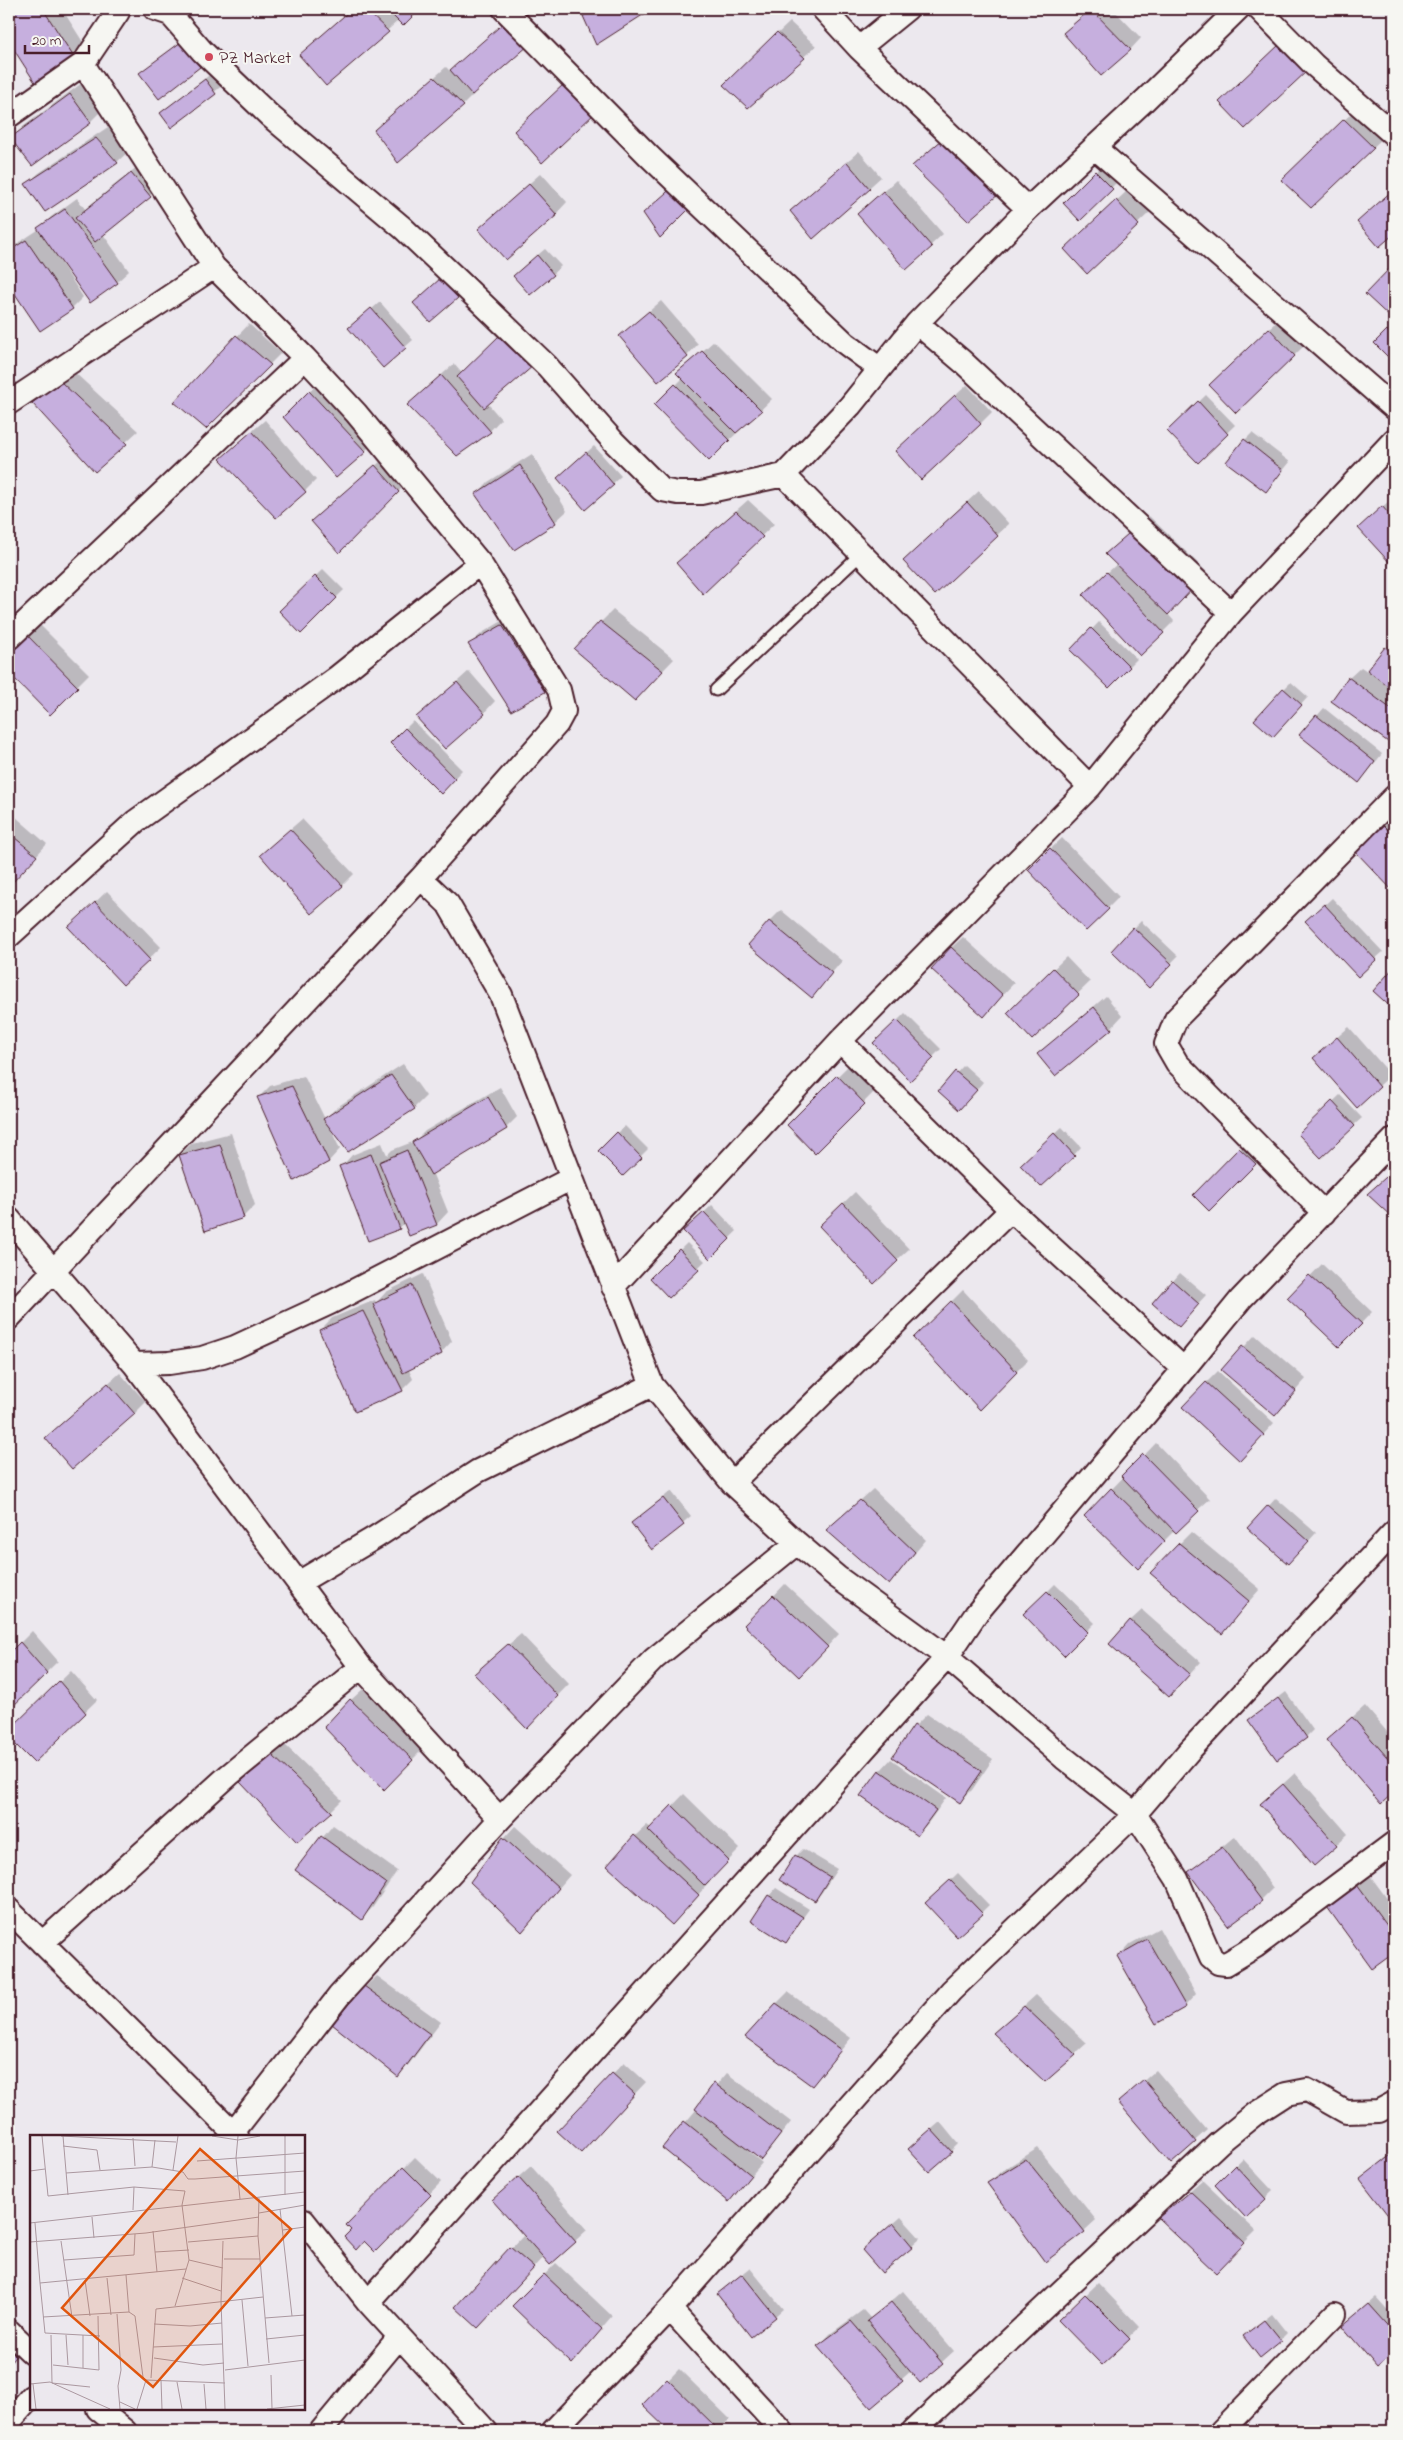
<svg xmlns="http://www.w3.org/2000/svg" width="1403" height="2440" font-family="'Indie Flower',sans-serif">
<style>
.shadow{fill:#0003}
.building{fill:#c6afde;stroke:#4a1f2b}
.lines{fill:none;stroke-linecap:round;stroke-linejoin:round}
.service-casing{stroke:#4a1f2b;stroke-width:15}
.minor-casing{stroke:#4a1f2b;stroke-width:26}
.service{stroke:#f6f6f2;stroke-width:11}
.minor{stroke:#f6f6f2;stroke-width:22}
.poi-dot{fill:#d1495b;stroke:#f6f6f2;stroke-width:2}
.labels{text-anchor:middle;stroke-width:4;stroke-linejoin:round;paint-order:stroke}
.poi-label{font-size:18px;fill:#4a1f2b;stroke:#f6f6f2;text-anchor:start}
.inset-road{fill:none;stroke:#ab98a0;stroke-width:1}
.view{fill:#e0560e;fill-opacity:0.15;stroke:#e0560e;stroke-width:2.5}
.inset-edge{fill:none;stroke:#4a1f2b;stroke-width:2.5}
</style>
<rect width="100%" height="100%" fill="#ece8ee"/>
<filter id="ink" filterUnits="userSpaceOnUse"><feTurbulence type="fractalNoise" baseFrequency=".02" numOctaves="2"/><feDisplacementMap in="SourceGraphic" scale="10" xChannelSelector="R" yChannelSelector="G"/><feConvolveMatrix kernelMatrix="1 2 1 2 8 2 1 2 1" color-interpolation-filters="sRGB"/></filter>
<g filter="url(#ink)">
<path class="shadow" d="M9 9H62L88 50 38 86 9 40Z
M352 9H419L403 24 399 20 326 85 312 44Z
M519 9 473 92 474 94 463 105 375 130 446 67 450 71Z
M592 9H649L596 43 584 16Z
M1092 9H1113L1141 38 1130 50 1077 22Z
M790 22 816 46 748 106 736 73Z
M189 35 207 59 199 66 141 73Z
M213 72 223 85 171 126 162 113Z
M82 83 102 110 90 122 32 165 12 138 24 126Z
M1356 109 1385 136 1311 206 1294 168Z
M108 127 129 151 117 162 27 184 39 173Z
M859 151 881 177 814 237 791 211Z
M143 162 162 185 103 234 129 271 117 282 61 259 59 260 83 297 72 308 41 329 9 283V249L38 230 51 217 77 198 85 209Z
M1104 164 1119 180 1080 219 1065 203Z
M541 173 567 202 556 214 491 218Z
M896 180 943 234 906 268 858 214Z
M1129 189 1150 212 1087 272 1077 238Z
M545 249 561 266 531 294 522 268Z
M1394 266V320L1367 294Z
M661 301 698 344 687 356 633 325Z
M380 302 413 340 405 347 358 321Z
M1281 317 1306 344 1236 412 1222 373Z
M249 324 281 353 206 428 176 401Z
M1394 325V361L1376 343Z
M714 341 772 399 709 460 656 405 683 378 690 362Z
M454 364 501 419 490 431 420 394Z
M73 371 138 431 95 470 33 403 45 392Z
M321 380 377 440 337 476 285 417Z
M967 385 992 412 980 424 908 439Z
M1206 395 1235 425 1198 461 1169 431Z
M265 420 316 480 305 491 234 447Z
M1252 433 1290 462 1273 483 1245 440Z
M594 446 621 476 585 509 566 471Z
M532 454 567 511 555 522 477 494 488 482Z
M388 455 410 480 339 551 325 509Z
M979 491 1009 524 935 593 916 549Z
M748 500 774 524 703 592 677 563Z
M1390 500 1394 504V560L1391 563 1367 521Z
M1149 516 1207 572 1167 613 1174 621 1163 632 1096 583 1117 564 1118 543Z
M323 569 344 590 301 632 280 611Z
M613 610 674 659 646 688 601 622Z
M514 614 556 679 544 691 512 710 470 644 482 633Z
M36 621 89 674 50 713 9 671V648Z
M1099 622 1137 659 1109 687 1072 650Z
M1394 639V738L1390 742 1349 678 1361 667 1367 671Z
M469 671 495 701 484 713 418 717Z
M1291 682 1308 697 1280 728 1284 689Z
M1324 708 1382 754 1366 774 1317 716Z
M413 721 462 770 441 792 391 743Z
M9 811 47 844 11 883 9 881Z
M1394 816V891L1356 851Z
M302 819 354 874 342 886 273 844Z
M1062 838 1119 897 1108 908 1029 870Z
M107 891 161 947 123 984 81 916Z
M1332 898 1383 952 1375 959 1315 914Z
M781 910 842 961 812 996 769 922Z
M1141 921 1178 956 1149 986 1112 951Z
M963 937 1014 983 995 1003 951 948Z
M1066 957 1090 982 1032 1038 1020 1001Z
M1106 996 1122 1016 1111 1028 1039 1054Z
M905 1013 941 1049 910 1080 875 1043Z
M1349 1027 1391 1075 1357 1106 1327 1046Z
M403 1064 426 1096 414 1108 348 1151 330 1128 340 1149 329 1161 294 1179 259 1097 270 1086 304 1076 325 1119 337 1107Z
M849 1065 875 1091 815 1152 788 1125Z
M964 1065 983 1082 967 1101 940 1091Z
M500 1087 517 1117 506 1128 432 1172 448 1212 437 1224 409 1235 405 1223 399 1228 341 1167 352 1155 382 1143 387 1155 392 1150 415 1141 425 1131Z
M1340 1095 1362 1118 1354 1125 1299 1134Z
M625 1126 648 1149 623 1174 600 1151Z
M1062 1127 1081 1147 1074 1155 1029 1157Z
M231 1133 255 1205 243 1217 180 1155 192 1143Z
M1248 1142 1262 1156 1209 1209 1195 1195Z
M855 1192 909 1249 897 1260 832 1214Z
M712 1205 737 1231 710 1257 685 1231Z
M687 1243 705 1261 669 1296 651 1278Z
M1322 1264 1372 1312 1339 1346 1289 1298Z
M1180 1273 1206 1295 1184 1319 1173 1281Z
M423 1274 452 1341 441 1353 408 1368 413 1379 402 1390 320 1330 332 1318 375 1300 376 1303 386 1292Z
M963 1290 1028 1360 980 1408 915 1338Z
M1255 1335 1306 1379 1275 1414 1223 1370Z
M1218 1371 1274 1423 1252 1447 1206 1383Z
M120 1373 146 1402 134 1414 58 1427Z
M1156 1443 1210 1499 1175 1530 1138 1567 1086 1516Z
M873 1489 926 1540 889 1583 828 1530Z
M671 1491 691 1516 652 1548 632 1523Z
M1276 1498 1316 1533 1296 1555 1249 1528Z
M1191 1532 1260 1589 1222 1632 1179 1544Z
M785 1584 839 1634 811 1664 746 1625Z
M1055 1584 1095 1623 1064 1654 1025 1614Z
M1142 1610 1201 1662 1181 1684 1130 1621Z
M32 1631 58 1661 9 1709V1654Z
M521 1634 569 1684 527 1727 487 1663Z
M71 1671 97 1700 34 1761 9 1737V1731Z
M363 1689 424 1748 384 1788 351 1700Z
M1286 1692 1313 1730 1306 1737 1249 1720Z
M1365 1706 1394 1740V1791L1381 1802 1339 1729Z
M927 1714 993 1759 972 1790 960 1801 915 1726Z
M284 1744 342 1800 331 1811 253 1771Z
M891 1759 946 1798 928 1823 917 1835 880 1771Z
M1295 1773 1348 1834 1336 1845 1261 1804Z
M684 1794 740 1849 708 1881 710 1882 683 1911 635 1836 647 1825 651 1828Z
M333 1825 397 1871 373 1907 362 1918 296 1870Z
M515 1826 570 1875 522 1931 504 1838Z
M1235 1836 1273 1888 1261 1900 1228 1924 1190 1873Z
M803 1849 837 1869 822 1892 815 1900 796 1856Z
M958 1873 989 1905 957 1936 927 1903Z
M1369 1874 1394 1908V1951L1373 1967 1329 1907 1340 1895Z
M776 1888 809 1909 786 1941 769 1896Z
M1159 1928 1196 1994 1185 2006 1119 1956 1130 1944Z
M377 1976 441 2022 409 2064 398 2075 365 1987Z
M788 1992 851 2038 812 2085 776 2004Z
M1036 1995 1087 2043 1045 2081 1006 2022Z
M624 2062 646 2082 592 2139 559 2131Z
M1156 2070 1207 2130 1171 2162 1120 2102Z
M727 2073 791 2122 761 2159 750 2151 749 2152 762 2163 729 2201 664 2148Z
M940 2122 958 2144 951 2151 918 2141Z
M1038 2148 1096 2220 1084 2231 989 2183 1000 2172Z
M1394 2151V2221L1362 2179Z
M415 2157 441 2182 375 2250 348 2225Z
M1243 2159 1273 2191 1246 2216 1216 2185Z
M531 2166 587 2230 551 2263 544 2256 490 2315 457 2307 523 2236 529 2242 531 2241 506 2188Z
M1202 2180 1256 2231 1216 2271 1171 2207Z
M901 2217 920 2238 882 2272 871 2243Z
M556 2263 612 2316 572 2362 514 2306Z
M750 2268 783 2309 775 2316 726 2287Z
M1098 2283 1140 2327 1102 2364 1060 2320Z
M903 2291 954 2351 920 2382 911 2371 871 2406 819 2346 830 2334 863 2310 871 2319Z
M1376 2297 1394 2317V2350L1378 2365 1351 2319Z
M1272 2314 1287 2333 1280 2340 1253 2329Z
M679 2369 730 2419 718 2431H671L644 2405Z
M1161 2427 1165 2431H1156Z"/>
<path class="building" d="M9 9H43L77 62 38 87 9 42Z
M352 9H365L389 32 326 86 299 55Z
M386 9H420L403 26Z
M593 9H652L596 45 583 16Z
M1091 9 1131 50 1101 76 1063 33Z
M507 20 529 45 472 95 450 70Z
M777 32 805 58 748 108 723 85Z
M181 42 200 67 159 99 139 73Z
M1281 43 1307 71 1245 129 1219 102Z
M434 77 464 106 398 163 374 130Z
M205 79 216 94 171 128 160 113Z
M565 83 595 113 542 163 514 131Z
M70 94 91 123 32 166 10 138Z
M1344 119 1374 148 1311 208 1281 180Z
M96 138 118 163 45 212 25 184Z
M944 138 1000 193 968 221 912 166Z
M847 162 870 189 813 239 790 211Z
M1095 171 1113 189 1080 221 1063 203Z
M131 173 151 197 95 242 75 218Z
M529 184 557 215 506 260 478 229Z
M674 186 692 206 660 238 643 213Z
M1394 189V234L1379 247 1357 222Z
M883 191 932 247 906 270 857 214Z
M1116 200 1139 225 1087 274 1064 249Z
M65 209 118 283 90 303 37 228Z
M26 240 73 309 40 331 9 285V251Z
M537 255 554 275 530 295 513 276Z
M1391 267 1394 270V321L1365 294Z
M441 278 458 298 430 322 413 303Z
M371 308 406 348 383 368 348 328Z
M649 311 688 357 658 382 619 336Z
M1269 328 1295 356 1236 413 1209 385Z
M1387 330 1394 338V363L1374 343Z
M501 334 533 366 484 408 457 377Z
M236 335 271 365 206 429 174 402Z
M702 351 762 411 736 433 676 373Z
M441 375 491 432 457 456 407 405Z
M61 382 127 444 95 472 32 403Z
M675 384 730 440 709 461 654 405Z
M309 391 366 452 336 478 283 417Z
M955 395 981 424 921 480 895 451Z
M1198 401 1228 434 1198 463 1167 431Z
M252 431 306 492 276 518 220 459Z
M1244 439 1283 470 1266 492 1226 462Z
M586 452 614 485 585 510 557 478Z
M375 465 399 492 339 553 311 521Z
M520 465 556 523 514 550 475 494Z
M967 502 998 536 935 595 903 561Z
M1382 506 1394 520V561L1391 564 1358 528Z
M736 511 763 537 703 594 676 563Z
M1136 527 1197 584 1168 615 1105 554Z
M1107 572 1164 633 1140 656 1083 595Z
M315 576 337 598 301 634 279 611Z
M600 621 663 671 635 701 574 649Z
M502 625 545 692 511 711 468 644Z
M1091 628 1130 667 1109 688 1070 650Z
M24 632 78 687 50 715 9 673V646Z
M1385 647 1394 654V691L1367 670Z
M1348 677 1394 711V739L1391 744 1331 701Z
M457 682 485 714 445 749 416 717Z
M1283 688 1302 705 1273 737 1254 720Z
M1316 715 1375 762 1359 783 1299 735Z
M405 728 455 779 441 794 390 743Z
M1384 826 1394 836V892L1355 851Z
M290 829 343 886 311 914 260 855Z
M9 833 37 856 11 884 9 883Z
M1050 848 1109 909 1086 931 1028 870Z
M95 902 150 960 123 985 68 927Z
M1324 904 1376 960 1358 977 1305 921Z
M769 921 832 973 812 998 748 945Z
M1133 927 1172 964 1149 988 1111 951Z
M951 947 1003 995 984 1017 931 969Z
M1394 967V1010L1373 991Z
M1053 968 1079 995 1032 1040 1007 1013Z
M1094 1007 1112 1029 1055 1076 1037 1054Z
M897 1020 934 1058 910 1081 873 1043Z
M1337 1037 1380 1087 1357 1108 1313 1058Z
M955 1071 977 1090 959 1110 938 1091Z
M391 1075 415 1109 348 1152 323 1119Z
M837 1075 865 1104 815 1154 787 1125Z
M292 1086 329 1162 294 1181 257 1097Z
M488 1097 507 1129 431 1175 412 1142Z
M1332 1101 1355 1126 1321 1158 1298 1134Z
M617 1132 642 1158 623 1176 598 1151Z
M1054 1133 1075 1156 1041 1187 1020 1165Z
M220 1144 244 1218 205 1231 179 1155Z
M1239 1148 1256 1164 1209 1211 1193 1195Z
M407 1150 437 1225 409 1236 379 1162Z
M371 1154 400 1229 368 1241 339 1166Z
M1394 1170V1219L1367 1194Z
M843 1203 898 1261 874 1284 819 1226Z
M704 1212 730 1239 710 1259 683 1231Z
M679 1249 699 1270 669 1298 650 1278Z
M1309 1275 1362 1324 1339 1347 1287 1298Z
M1172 1280 1199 1304 1179 1327 1152 1303Z
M412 1285 442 1354 403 1373 373 1304Z
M951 1301 1017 1372 980 1410 913 1338Z
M363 1311 403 1391 355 1412 319 1330Z
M1242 1346 1296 1391 1275 1416 1221 1370Z
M1206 1382 1264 1435 1240 1461 1182 1407Z
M108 1383 135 1414 72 1469 45 1438Z
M1143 1454 1199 1511 1176 1533 1121 1476Z
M1111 1488 1165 1541 1138 1569 1084 1516Z
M663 1498 684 1525 652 1550 631 1523Z
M860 1500 915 1552 889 1585 826 1530Z
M1268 1505 1309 1541 1288 1564 1247 1528Z
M1179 1543 1249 1601 1222 1634 1150 1573Z
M1047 1591 1088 1632 1064 1656 1023 1614Z
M773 1595 828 1647 799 1677 744 1625Z
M1130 1620 1190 1674 1169 1697 1109 1644Z
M20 1642 47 1673 9 1710V1653Z
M508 1644 558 1696 527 1729 474 1674Z
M59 1681 86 1713 34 1763 9 1738V1730Z
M1278 1698 1307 1738 1277 1760 1248 1720Z
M350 1699 413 1760 384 1790 324 1727Z
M1352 1717 1394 1765V1792L1381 1804 1326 1740Z
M914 1725 982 1771 960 1803 892 1757Z
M272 1755 332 1812 297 1842 240 1782Z
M879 1770 936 1810 917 1836 860 1796Z
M1283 1784 1337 1846 1314 1866 1260 1804Z
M672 1805 729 1861 705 1886 648 1830Z
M634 1835 699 1895 672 1925 607 1866Z
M321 1836 386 1883 362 1920 295 1870Z
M503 1837 559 1888 522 1932 470 1882Z
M1222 1847 1262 1901 1228 1926 1188 1872Z
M795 1855 830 1877 815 1901 779 1880Z
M950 1880 983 1914 957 1937 925 1903Z
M1357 1885 1394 1935V1953L1372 1969 1327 1907Z
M768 1895 803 1917 786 1943 751 1921Z
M1147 1939 1186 2007 1156 2024 1117 1956Z
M364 1986 430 2034 398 2077 332 2024Z
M776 2003 841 2050 812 2086 745 2037Z
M1024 2006 1076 2055 1045 2082 993 2033Z
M612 2073 635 2094 581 2153 557 2131Z
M1144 2080 1196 2142 1171 2164 1118 2102Z
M714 2083 781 2134 761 2160 695 2109Z
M684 2121 751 2175 729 2202 662 2148Z
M931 2129 952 2152 929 2172 908 2149Z
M1391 2155 1394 2160V2223L1360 2179Z
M1026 2159 1085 2232 1045 2262 987 2183Z
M1235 2165 1266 2199 1246 2218 1215 2185Z
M403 2167 431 2195 375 2252 364 2241 356 2250 344 2237 351 2230 346 2225Z
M518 2177 576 2242 550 2265 492 2200Z
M1190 2191 1245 2243 1216 2273 1158 2218Z
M893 2223 913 2247 882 2273 862 2250Z
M510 2247 534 2268 478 2328 455 2307Z
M544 2274 602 2329 572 2364 512 2306Z
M742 2274 776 2317 751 2337 717 2294Z
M1085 2294 1130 2339 1102 2365 1058 2320Z
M891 2302 943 2364 920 2383 867 2321Z
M1368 2304 1394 2333V2352L1377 2367 1342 2326Z
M1264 2320 1281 2341 1260 2358 1243 2336Z
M851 2321 903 2381 871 2408 817 2346Z
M9 2342 20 2351 9 2364Z
M667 2379 720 2431H669L642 2405Z"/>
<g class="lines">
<g class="service-casing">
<path id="service" d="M716 690 861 554"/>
</g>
<g class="minor-casing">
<path id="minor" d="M155 9 170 14 202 51 270 116 403 228 461 283 547 366 614 442 662 490 678 493H701L784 475 850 406 917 323 1028 209 1145 100 1238 9
M504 9 650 157 845 343 880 369
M823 9 859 48 1028 209
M1259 9 1314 65 1394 135
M859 48 907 9
M9 116 83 64 118 12 117 9
M1094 147 1394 408
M917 323 963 362 1231 613
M9 403 214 267
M784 475 1090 787
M9 638 305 358
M421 878 448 904 501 995 652 1385 732 1483 797 1543 837 1577 947 1657 1064 1758 1135 1814 1177 1879 1211 1957 1218 1963 1226 1964 1256 1946 1394 1843
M9 936 136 821 336 678 480 563
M840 1041 1011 1210 1184 1369
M1324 1213 1177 1063 1166 1044 1176 1019 1394 797
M9 1219 134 1364 361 1667 500 1819
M613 1287 840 1041 1090 787 1231 613 1394 440
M9 1318 421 878 557 724 564 711 559 690 480 563 356 413 305 358 214 267 83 64
M134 1364 169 1363 202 1358 235 1347 330 1303 572 1178
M732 1483 1011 1210
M298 1583 376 1537 478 1471 652 1385
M9 1910 237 2136
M42 1943 229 1775 361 1667
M234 2131 339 1996 500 1819 654 1659 797 1543
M304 2221 368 2302 486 2431
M368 2302 947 1657 976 1614 1184 1369 1241 1299 1394 1139
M670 2309 782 2431
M9 2331 31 2352
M98 2409 125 2431
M9 2422 31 2397
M321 2431 399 2337
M553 2431 670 2309 951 1991 1135 1814 1189 1751 1394 1532
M913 2431 1219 2143 1255 2114 1286 2094 1307 2090 1346 2112 1379 2111 1394 2103
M1221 2431 1335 2314"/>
</g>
<use href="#service" class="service"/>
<use href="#minor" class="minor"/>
</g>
</g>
<circle class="poi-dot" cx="209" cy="57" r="5"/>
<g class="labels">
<g class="poi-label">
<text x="219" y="63">PZ Market</text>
</g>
</g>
<g transform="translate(30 2135)">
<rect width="275" height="275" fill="#ece8ee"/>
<path class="inset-road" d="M12 1 18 61 104 52 155 56 152 70 159 125 145 171M31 1 146 7M33 1 38 60M182 1 208 5 230 1M208 1 206 23 210 64M103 3 105 31M33 11 67 15 70 35M167 26 275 18M122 32 125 5M143 35 148 1M0 36 15 34M36 38 122 32 153 37 158 44H165L275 36M255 60V1M229 63 228 101 239 228M250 74 262 181M103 75 104 52M229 78 275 70M62 82 64 103M0 88 275 57M5 88 10 148M253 95 275 92M123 96 127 137M31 106 42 182M193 106 191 167 195 274M0 107 116 98 229 82M158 107 228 101M125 117 159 115M194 124H230M34 125 104 120 105 99M159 125 193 133M96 140 99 177M77 143 81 180M152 143 191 156M55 145 60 181M212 165 218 231M87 179 91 235 88 251 90 274M13 182 99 177 105 181 113 242 116 245M235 183 275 180M124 189 160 191 192 188M21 200 22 248 60 252M36 200 38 230M53 200V233M70 201 15 198 10 148 156 134M236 204 275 200M123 212 192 209M124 223 173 230 194 228M23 230 69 235 68 181M195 235 275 225M241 240 242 273M121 243 126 174 233 162M131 245 132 274M147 247 152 274M0 249 20 247 80 274M3 249 6 274M174 249 176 274M90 267 105 274M107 274 116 245 195 248M237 274 275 270"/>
<path class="view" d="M170 14 261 94 123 252 32 173Z"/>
<rect width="275" height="275" class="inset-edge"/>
</g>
<rect width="1403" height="2440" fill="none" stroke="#f6f6f2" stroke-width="30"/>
<rect x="15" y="15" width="1373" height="2410" fill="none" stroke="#4a1f2b" stroke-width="2" filter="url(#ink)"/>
<path d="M25 45v8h64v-8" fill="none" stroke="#4a1f2b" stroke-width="2.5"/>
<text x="32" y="45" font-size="15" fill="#4a1f2b" stroke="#f6f6f2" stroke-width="4" paint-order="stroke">20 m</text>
</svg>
